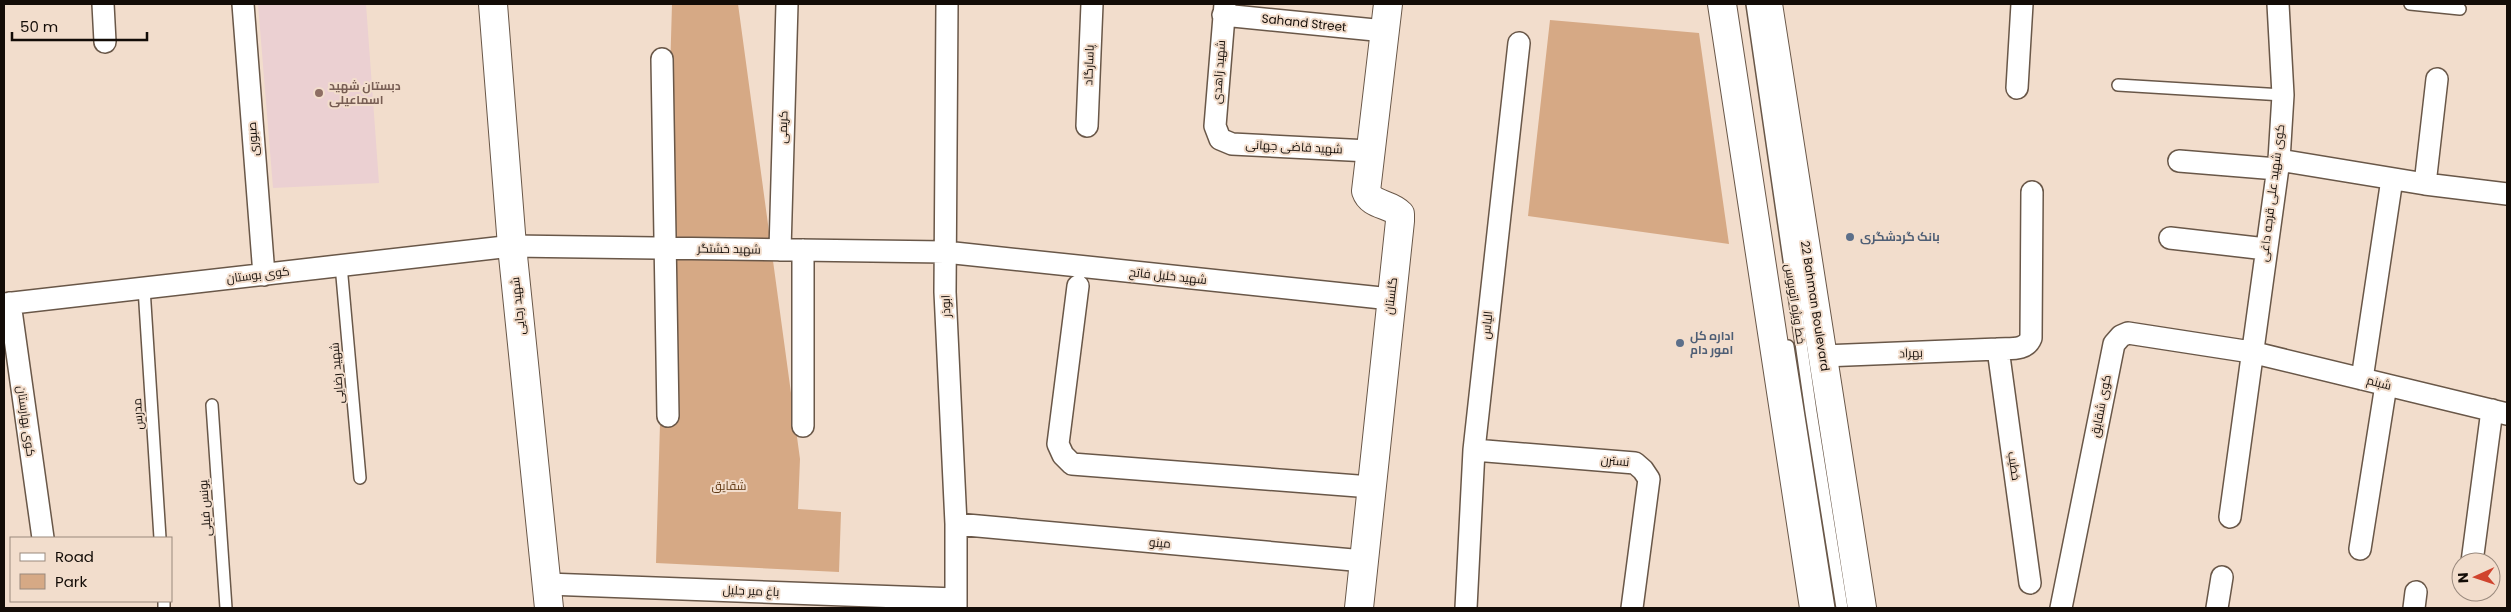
<svg xmlns="http://www.w3.org/2000/svg" width="2511" height="612" font-family="Poppins,Cairo,sans-serif">
<style>
.education{fill:#ebd0d2}
.green{fill:#d6a985}
.lines{fill:none;stroke-linecap:round;stroke-linejoin:round}
.lane-casing{stroke:#695748;stroke-width:14}
.street-casing{stroke:#695748;stroke-width:24}
.secondary-casing{stroke:#695748;stroke-width:30}
.primary-casing{stroke:#695748;stroke-width:30}
.lane{stroke:#fff;stroke-width:11}
.street{stroke:#fff;stroke-width:21}
.secondary{stroke:#fff;stroke-width:28}
.primary{stroke:#fff;stroke-width:28}
.education-dot{fill:#8d6e63;stroke:#f2ddcc;stroke-width:2}
.service-dot{fill:#5c6f8a;stroke:#f2ddcc;stroke-width:2}
.labels{text-anchor:middle;stroke-width:4;stroke-linejoin:round;paint-order:stroke}
.street-label{font-size:12px;fill:#130c07;stroke:#f2ddcc}
.education-label{font-size:12px;font-weight:bold;fill:#785e54;stroke:#f2ddcc;text-anchor:start}
.service-label{font-size:12px;font-weight:bold;fill:#4e5e75;stroke:#f2ddcc;text-anchor:start}
.park-label{font-size:12px;fill:#633c17;stroke:#f2ddcc}
</style>
<rect width="100%" height="100%" fill="#f2ddcc"/>
<path class="education" d="M258 4H366L379 183 273 188Z"/>
<path class="green" d="M672 4H738L800 459 798 509 841 512 839 572 656 563Z
M1550 20 1699 33 1729 244 1528 216Z"/>
<g class="lines">
<g class="lane-casing">
<path id="lane" d="M1752 4 1811 412 1842 608
M2410 4 2460 9
M2118 85 2283 95
M341 265 360 478
M144 288 160 538
M1788 346 1829 608
M212 405 226 608
M164 601V608"/>
</g>
<g class="street-casing">
<path id="street" d="M103 4 105 42
M243 4 264 275
M947 4 945 292 956 524V608
M1225 4 1215 126 1220 139 1232 144 1369 151
M1223 15 1385 31
M662 59 668 416
M2017 88 2022 4
M1087 126 1092 4
M2279 160 2425 184 2507 194
M2179 161 2277 169
M2425 184 2437 79
M2170 238 2266 249
M780 250 787 4
M1078 286 1058 444 1063 455 1072 464 1371 487
M10 303 43 538
M4 304 512 246 945 252 1391 299
M1998 349 2030 583
M1823 356 1998 349C2010 348 2026 351 2031 338L2032 192
M2362 379 2392 179
M803 426V250
M1474 450 1635 463 1643 470 1649 479 1632 608
M2230 517 2279 160 2283 95 2278 4
M956 524 1364 561
M2360 549 2386 385
M2472 562 2492 410
M547 584 956 599
M1466 608 1474 450 1519 43
M2061 608 2114 344 2121 336 2128 333 2251 352 2507 414
M2217 608 2222 577
M2414 608 2416 592"/>
</g>
<g class="secondary-casing">
<path id="secondary" d="M493 4 512 246 549 608
M1359 608 1400 221V214C1390 203 1371 206 1366 191L1388 4"/>
</g>
<g class="primary-casing">
<path id="primary" d="M1722 4 1814 608
M1768 4 1862 608"/>
</g>
<use href="#lane" class="lane"/>
<use href="#street" class="street"/>
<use href="#secondary" class="secondary"/>
<use href="#primary" class="primary"/>
</g>
<circle class="education-dot" cx="319" cy="93" r="5"/>
<g class="service-dot">
<circle cx="1850" cy="237" r="5"/>
<circle cx="1680" cy="343" r="5"/>
</g>
<g class="labels">
<g class="street-label">
<text transform="translate(1304 23) rotate(6)" y="4">Sahand Street</text>
<text transform="translate(1089 65) rotate(-88)" y="4">پاسارگاد</text>
<text transform="translate(1219 72) rotate(-86)" y="4">شهید زاهدی</text>
<text transform="translate(783 127) rotate(-88)" y="4">کریمی</text>
<text transform="translate(253 139) rotate(-94)" y="4">صبوری</text>
<text transform="translate(1294 147) rotate(3)" y="4">شهید قاضی جهانی</text>
<text transform="translate(2272 193) rotate(-83)" y="4">کوی شهید علی قرجه داغی</text>
<text transform="translate(729 249) rotate(1)" y="4">شهید خشتگر</text>
<text transform="translate(258 275) rotate(-7)" y="4">کوی بوستان</text>
<text transform="translate(1168 276) rotate(6)" y="4">شهید خلیل فاتح</text>
<text transform="translate(1391 296) rotate(-83)" y="4">گلستان</text>
<text transform="translate(1795 304) rotate(81)" y="4">خط ویژه اتوبوس</text>
<text transform="translate(518 306) rotate(-96)" y="4">شهید رجایی</text>
<text transform="translate(946 306) rotate(-92)" y="4">ابوذر</text>
<text transform="translate(1815 306) rotate(81)" y="4">22 Bahman Boulevard</text>
<text transform="translate(1487 325) rotate(-84)" y="4">الیاس</text>
<text transform="translate(1911 353) rotate(-2)" y="4">بهراد</text>
<text transform="translate(337 373) rotate(-95)" y="4">شهید رضایی</text>
<text transform="translate(2379 383) rotate(14)" y="4">شبنم</text>
<text transform="translate(2101 406) rotate(-79)" y="4">کوی شقایق</text>
<text transform="translate(138 414) rotate(-94)" y="4">مدرس</text>
<text transform="translate(26 421) rotate(82)" y="4">کوی بهارستان</text>
<text transform="translate(1615 461) rotate(5)" y="4">نسترن</text>
<text transform="translate(2014 466) rotate(82)" y="4">خطیب</text>
<text transform="translate(205 508) rotate(-94)" y="4">یونس فیلی</text>
<text transform="translate(1160 543) rotate(5)" y="4">مینو</text>
<text transform="translate(751 591) rotate(2)" y="4">باغ میر جلیل</text>
</g>
<g class="education-label">
<text x="329" y="90">دبستان شهید<tspan x="329" dy="14">اسماعیلی</tspan></text>
</g>
<g class="service-label">
<text x="1860" y="241">بانک گردشگری</text>
<text x="1690" y="340">اداره کل<tspan x="1690" dy="14">امور دام</tspan></text>
</g>
<g class="park-label">
<text x="729" y="490">شقایق</text>
</g>
</g>
<rect width="2511" height="612" fill="none" stroke="#130c07" stroke-width="10"/>
<rect x="10" y="537" width="162" height="65" fill="#f2ddcc" stroke="#99897d"/>
<rect x="20" y="553" width="25" height="8" fill="#ffffff" stroke="#99897d"/>
<text x="55" y="562" font-size="15" fill="#130c07">Road</text>
<rect x="20" y="574" width="25" height="15" fill="#d6a985" stroke="#99897d"/>
<text x="55" y="587" font-size="15" fill="#130c07">Park</text>
<g transform="translate(2476 577) rotate(267)"><circle r="24" fill="#f2ddcc" stroke="#99897d"/>
<path d="M0-4L9 19L0 12L-9 19Z" fill="#d0442e"/>
<text y="-8" font-size="14" font-weight="bold" text-anchor="middle" fill="#130c07">N</text>
</g>
<path d="M12 32v8h135v-8" fill="none" stroke="#130c07" stroke-width="2.5"/>
<text x="20" y="32" font-size="15" fill="#130c07" stroke="#f2ddcc" stroke-width="4" paint-order="stroke">50 m</text>
</svg>
